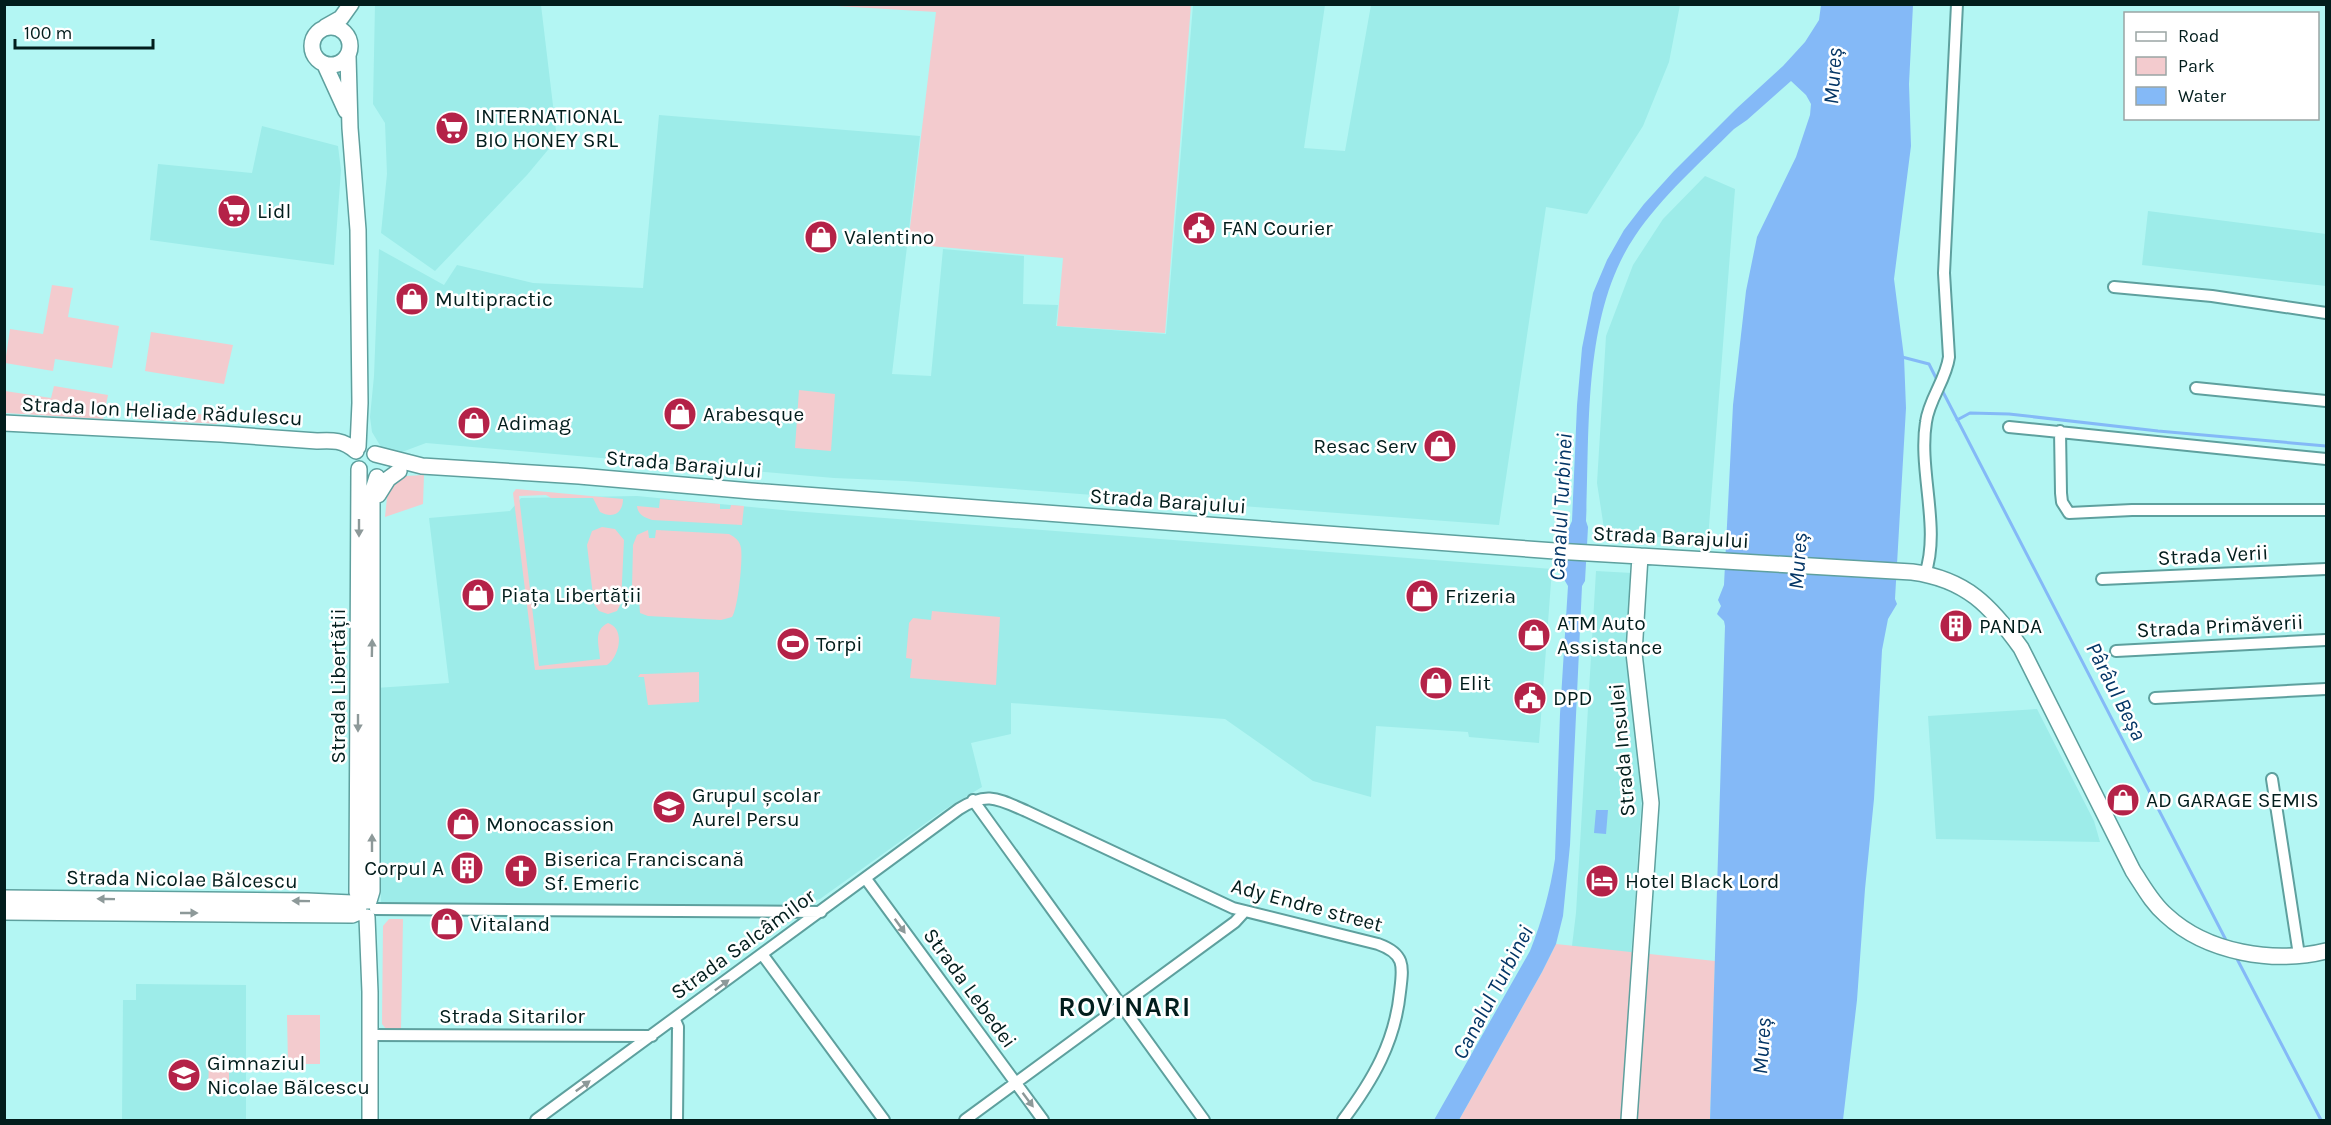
<svg xmlns="http://www.w3.org/2000/svg" width="2331" height="1125" font-family="Karla,sans-serif">
<style>
.built{fill:#9dece9}
.green{fill:#f3cbce}
.water{fill:#84b9f7}
.lines{fill:none;stroke-linecap:round;stroke-linejoin:round}
.stream{stroke:#84b9f7;stroke-width:3}
.street-casing{stroke:#5ea09e;stroke-width:14}
.secondary-casing{stroke:#5ea09e;stroke-width:18}
.street{stroke:#fff;stroke-width:10}
.secondary{stroke:#fff;stroke-width:15}
.oneway{fill:#8d9999}
.labels{text-anchor:middle;stroke-width:5;stroke-linejoin:round;paint-order:stroke}
.poi-label{font-size:21px;fill:#021d1c;stroke:#fff;text-anchor:start}
.street-label{font-size:21px;fill:#021d1c;stroke:#fff}
.water-label{font-size:22px;font-style:italic;fill:#043666;stroke:#fff}
.district-label{font-size:27px;font-weight:bold;letter-spacing:1.5px;fill:#021d1c;stroke:#fff}
</style>
<rect width="100%" height="100%" fill="#b3f6f3"/>
<path class="built" d="M375 5H541L557 139 527 175 435 271 381 233 387 174 385 123 373 104Z
M1193 5H1325L1304 148 1345 151 1371 5H1680L1669 62 1643 126 1587 214 1546 207 1499 525 905 481 834 478 426 443 394 455 381 447 372 432 370 417 374 376 379 249 444 285 457 265 533 283 643 288 659 115 920 136 892 374 931 376 943 249 1024 256 1023 304 1058 305 1056 326 1166 334Z
M262 126 338 146 341 170 334 265 150 240 158 164 252 173Z
M1705 176 1735 189 1708 539 1605 535 1597 483 1606 336 1633 265 1663 219Z
M2148 211 2326 234V286L2142 265Z
M637 496 793 511 1552 569 1539 743 1469 737 1468 732 1376 726 1371 797 1313 781 1225 719 1011 703V734L971 743 982 787 944 810 820 899 791 906 381 904 376 688 449 683 429 518 510 511 521 498Z
M1596 571 1632 573 1626 663 1633 698 1643 780 1631 957 1571 954 1576 913Z
M2037 709 2094 821 2100 842 1936 839 1928 716Z
M136 984 246 985V1120H122L123 1000H136Z"/>
<path class="green" d="M820 5H1191L1165 333 1057 326 1063 258 908 244 936 12Z
M52 285 73 288 68 317 119 326 112 368 55 359 53 371 5 363 10 329 43 334Z
M151 332 233 345 224 384 145 371Z
M54 386 108 395 103 419 5 413V391L51 398Z
M799 390 835 394 831 451 795 448Z
M141 405 218 417 217 424 138 419Z
M424 475 423 504 385 517 388 488 405 476Z
M516 489 623 499C623 513 613 519 600 512L593 498H551L546 495 519 496 539 666 600 659C599 645 593 630 608 623 626 629 619 657 607 665L535 670 513 493Z
M660 499 720 504V509H730L731 505 744 506 742 525 652 520C644 517 638 515 637 506L659 508Z
M602 527 615 529 624 540 621 603 617 611 608 614 599 611 594 604 587 545 592 531Z
M648 530 649 538H655L656 530 729 534C735 537 740 541 741 548 743 559 738 609 732 617L721 620 648 616 640 613 639 600 632 589 633 545 637 535Z
M932 611 1000 617 996 685 910 678 912 659 906 658 909 623 913 618 931 620Z
M699 672V702L648 705 644 677H638L640 674H645Z
M389 919H403L401 1029 387 1030 382 1024 383 926Z
M1556 944 1715 961 1710 1120H1459L1542 972Z
M287 1015H320V1064H288Z
M209 1059 229 1060V1094L208 1093Z"/>
<path class="water" d="M1821 5H1913L1909 84 1911 146 1894 279 1904 357 1906 408 1895 599 1897 604 1888 619 1882 650 1874 799 1865 889 1857 1000 1843 1120H1710L1725 626 1724 621 1717 614 1721 606 1718 600 1724 585 1733 405 1746 291 1757 237 1796 157 1810 115 1811 104 1806 95 1791 81 1747 120 1734 129C1700 163 1662 196 1635 236 1582 314 1590 430 1586 521L1588 527 1585 581 1582 586 1570 845 1563 916 1556 944 1542 972 1459 1120H1434L1530 951C1542 921 1550 891 1555 859L1560 714 1568 586 1565 581C1566 562 1563 537 1572 521L1577 405 1582 348 1593 293 1607 260 1624 230 1644 204 1674 171 1736 109 1783 66 1805 42 1819 20Z
M1596 810H1608L1606 834 1594 833Z"/>
<g class="lines">
<path class="stream" d="M1902 357 1929 364 1938 382
M1942 390 2228 944
M1957 420 1970 413 2009 414 2158 431 2326 446
M2236 957 2321 1120"/>
<g class="street-casing">
<path id="street" d="M2114 287 2212 296 2326 313
M2196 388 2326 401
M2009 427 2326 459
M2060 431 2061 493 2062 502 2069 513 2132 510H2326
M1925 574C1941 529 1918 470 1926 422 1929 399 1946 380 1949 357L1944 273 1957 4
M2102 579 2326 569
M2116 651 2326 640
M2155 698 2326 689
M2272 779 2299 955
M973 800 1204 1120
M866 879 1043 1120
M375 909 821 912
M762 954 884 1120
M675 1020 678 1027 677 1120
M370 1035 652 1036
M536 1120 959 809C987 791 998 799 1026 811L1233 908 1378 944C1406 954 1403 967 1400 992 1395 1042 1373 1080 1343 1120
M965 1120 1235 922 1245 911"/>
</g>
<g class="secondary-casing">
<path id="secondary" d="M312 46a19 19 0 1 1 38 0a19 19 0 1 1-38 0Z
M325 27 341 18 351 4
M348 56 350 128 358 230 360 403 358 447
M325 65 346 111
M4 423 221 434 317 441C333 440 343 440 356 451
M375 454 422 466 579 476 751 491 1555 551 1912 572C1966 579 1991 606 2021 648L2133 871C2143 886 2152 903 2166 915 2207 953 2274 964 2326 951
M359 469 357 892 363 902
M378 495 388 479 399 471
M4 898 307 901 352 903 359 906
M369 901 372 891V493L377 477
M4 912 352 915 359 912
M367 917 370 992V1120
M1629 1120 1651 803 1634 653 1640 556"/>
</g>
<use href="#street" class="street"/>
<use href="#secondary" class="secondary"/>
</g>
<defs><path id="oneway-solid" d="M-6-.8H1V-3.2L6.5 0L1 3.2V.8H-6Z" transform="scale(1.5)"/></defs>
<g class="oneway">
<use href="#oneway-solid" transform="translate(359 528) rotate(90)"/>
<use href="#oneway-solid" transform="translate(372 648) rotate(-89)"/>
<use href="#oneway-solid" transform="translate(358 723) rotate(90)"/>
<use href="#oneway-solid" transform="translate(372 843) rotate(-90)"/>
<use href="#oneway-solid" transform="translate(106 899) rotate(-179)"/>
<use href="#oneway-solid" transform="translate(301 901) rotate(-179)"/>
<use href="#oneway-solid" transform="translate(189 913)"/>
<use href="#oneway-solid" transform="translate(900 926) rotate(54)"/>
<use href="#oneway-solid" transform="translate(722 985) rotate(-37)"/>
<use href="#oneway-solid" transform="translate(583 1086) rotate(-36)"/>
<use href="#oneway-solid" transform="translate(1028 1100) rotate(53)"/>
</g>
<defs>
<g id="supermarket-disc" transform="scale(1.725)"><circle r="9.5" fill="#b42248" stroke="#fff"/><path d="M-6-5.5h2.5l.6 2H6L4.5 2H-2.5L-4.4-4H-6ZM-1.5 3.2a1.3 1.3 0 1 0 .1 0ZM3 3.2a1.3 1.3 0 1 0 .1 0Z" fill="#fff"/></g>
<g id="civic-disc" transform="scale(1.725)"><circle r="9.5" fill="#b42248" stroke="#fff"/><path d="M-.6-6.5H3V-4.5H.6V-3L4-1V1h2V6H-6V1h2V-1L-.6-3ZM-1.2 2.5V6h2.4V2.5Z" fill="#fff"/></g>
<g id="shop-disc" transform="scale(1.725)"><circle r="9.5" fill="#b42248" stroke="#fff"/><path d="M-5-2.5h2.3a2.7 3.5 0 0 1 5.4 0H5L5.5 6h-11ZM-1.5-2.5h3a1.5 2.3 0 0 0-3 0Z" fill="#fff"/></g>
<g id="building-disc" transform="scale(1.725)"><circle r="9.5" fill="#b42248" stroke="#fff"/><path d="M-4-6H4V6H1V3H-1V6H-4ZM-2.5-4.3h1.7v1.8h-1.7ZM.8-4.3h1.7v1.8H.8ZM-2.5-1h1.7V.8h-1.7ZM.8-1h1.7V.8H.8Z" fill="#fff"/></g>
<g id="stadium-disc" transform="scale(1.725)"><circle r="9.5" fill="#b42248" stroke="#fff"/><path d="M0-5a6.5 5 0 1 0 0 10a6.5 5 0 1 0 0-10ZM-3.5-1.8h7v3.6h-7Z" fill="#fff"/></g>
<g id="school-disc" transform="scale(1.725)"><circle r="9.5" fill="#b42248" stroke="#fff"/><path d="M0-5L7-2L0 1L-7-2ZM-4 1L0 2.5L4 1V4Q0 6-4 4Z" fill="#fff"/></g>
<g id="church-disc" transform="scale(1.725)"><circle r="9.5" fill="#b42248" stroke="#fff"/><path d="M-1.2-6h2.4v3.5h3.3v2.4h-3.3V6h-2.4V-.1h-3.3v-2.4h3.3Z" fill="#fff"/></g>
<g id="hotel-disc" transform="scale(1.725)"><circle r="9.5" fill="#b42248" stroke="#fff"/><path d="M-6-4.5h1.5V1H6V5H4.5V3h-9V5H-6ZM-4 0a1.8 1.8 0 1 1 3.6 0ZM.5 0V-2.5h3Q6-2.5 6 0Z" fill="#fff"/></g>
</defs>
<g fill-rule="evenodd">
<use href="#supermarket-disc" x="452" y="128"/>
<use href="#supermarket-disc" x="234" y="211"/>
<use href="#civic-disc" x="1199" y="228"/>
<use href="#shop-disc" x="821" y="237"/>
<use href="#shop-disc" x="412" y="299"/>
<use href="#shop-disc" x="680" y="414"/>
<use href="#shop-disc" x="474" y="423"/>
<use href="#shop-disc" x="1440" y="446"/>
<use href="#shop-disc" x="478" y="595"/>
<use href="#shop-disc" x="1422" y="596"/>
<use href="#building-disc" x="1956" y="626"/>
<use href="#shop-disc" x="1534" y="635"/>
<use href="#stadium-disc" x="793" y="644"/>
<use href="#shop-disc" x="1436" y="683"/>
<use href="#civic-disc" x="1530" y="698"/>
<use href="#shop-disc" x="2123" y="800"/>
<use href="#school-disc" x="669" y="807"/>
<use href="#shop-disc" x="463" y="824"/>
<use href="#building-disc" x="467" y="868"/>
<use href="#church-disc" x="521" y="871"/>
<use href="#hotel-disc" x="1602" y="881"/>
<use href="#shop-disc" x="447" y="924"/>
<use href="#school-disc" x="184" y="1075"/>
</g>
<g class="labels">
<g class="poi-label">
<text x="475" y="123">INTERNATIONAL<tspan x="475" dy="24">BIO HONEY SRL</tspan></text>
<text x="257" y="218">Lidl</text>
<text x="1222" y="235">FAN Courier</text>
<text x="844" y="244">Valentino</text>
<text x="435" y="306">Multipractic</text>
<text x="703" y="421">Arabesque</text>
<text x="497" y="430">Adimag</text>
<text x="1417" y="453" text-anchor="end">Resac Serv</text>
<text x="501" y="602">Piața Libertății</text>
<text x="1445" y="603">Frizeria</text>
<text x="1557" y="630">ATM Auto<tspan x="1557" dy="24">Assistance</tspan></text>
<text x="1979" y="633">PANDA</text>
<text x="816" y="651">Torpi</text>
<text x="1459" y="690">Elit</text>
<text x="1553" y="705">DPD</text>
<text x="692" y="802">Grupul școlar<tspan x="692" dy="24">Aurel Persu</tspan></text>
<text x="2146" y="807">AD GARAGE SEMIS</text>
<text x="486" y="831">Monocassion</text>
<text x="544" y="866">Biserica Franciscană<tspan x="544" dy="24">Sf. Emeric</tspan></text>
<text x="444" y="875" text-anchor="end">Corpul A</text>
<text x="1625" y="888">Hotel Black Lord</text>
<text x="470" y="931">Vitaland</text>
<text x="207" y="1070">Gimnaziul<tspan x="207" dy="24">Nicolae Bălcescu</tspan></text>
</g>
<g class="street-label">
<text transform="translate(162 411) rotate(3)" y="7">Strada Ion Heliade Rădulescu</text>
<text transform="translate(684 464) rotate(5)" y="7">Strada Barajului</text>
<text transform="translate(1168 501) rotate(4)" y="7">Strada Barajului</text>
<text transform="translate(1671 537) rotate(3)" y="7">Strada Barajului</text>
<text transform="translate(2213 555) rotate(-3)" y="7">Strada Verii</text>
<text transform="translate(2220 626) rotate(-3)" y="7">Strada Primăverii</text>
<text transform="translate(338 686) rotate(-90)" y="7">Strada Libertății</text>
<text transform="translate(1622 750) rotate(-95)" y="7">Strada Insulei</text>
<text transform="translate(182 879) rotate(1)" y="7">Strada Nicolae Bălcescu</text>
<text transform="translate(1307 905) rotate(15)" y="7">Ady Endre street</text>
<text transform="translate(743 944) rotate(-36)" y="7">Strada Salcâmilor</text>
<text transform="translate(970 988) rotate(54)" y="7">Strada Lebedei</text>
<text x="512" y="1023">Strada Sitarilor</text>
</g>
<g class="water-label">
<text transform="translate(1832 76) rotate(-86)" y="8">Mureș</text>
<text transform="translate(1560 507) rotate(-87)" y="8">Canalul Turbinei</text>
<text transform="translate(1797 561) rotate(-86)" y="8">Mureș</text>
<text transform="translate(2117 691) rotate(63)" y="8">Pârâul Beșa</text>
<text transform="translate(1492 992) rotate(-62)" y="8">Canalul Turbinei</text>
<text transform="translate(1761 1046) rotate(-86)" y="8">Mureș</text>
</g>
<g class="district-label">
<text x="1125" y="1016">ROVINARI</text>
</g>
</g>
<rect width="2331" height="1125" fill="none" stroke="#021d1c" stroke-width="12"/>
<rect x="2124" y="12" width="195" height="108" fill="#ffffff" stroke="#9aa5a4" stroke-width="1.5"/>
<rect x="2136" y="32" width="30" height="9" fill="#ffffff" stroke="#9aa5a4" stroke-width="1.5"/>
<text x="2178" y="42" font-size="18" fill="#021d1c">Road</text>
<rect x="2136" y="57" width="30" height="18" fill="#f3cbce" stroke="#9aa5a4" stroke-width="1.5"/>
<text x="2178" y="72" font-size="18" fill="#021d1c">Park</text>
<rect x="2136" y="87" width="30" height="18" fill="#84b9f7" stroke="#9aa5a4" stroke-width="1.5"/>
<text x="2178" y="102" font-size="18" fill="#021d1c">Water</text>
<path d="M15 39v9h138v-9" fill="none" stroke="#021d1c" stroke-width="3"/>
<text x="24" y="39" font-size="18" fill="#021d1c" stroke="#ffffff" stroke-width="4.5" paint-order="stroke">100 m</text>
</svg>
